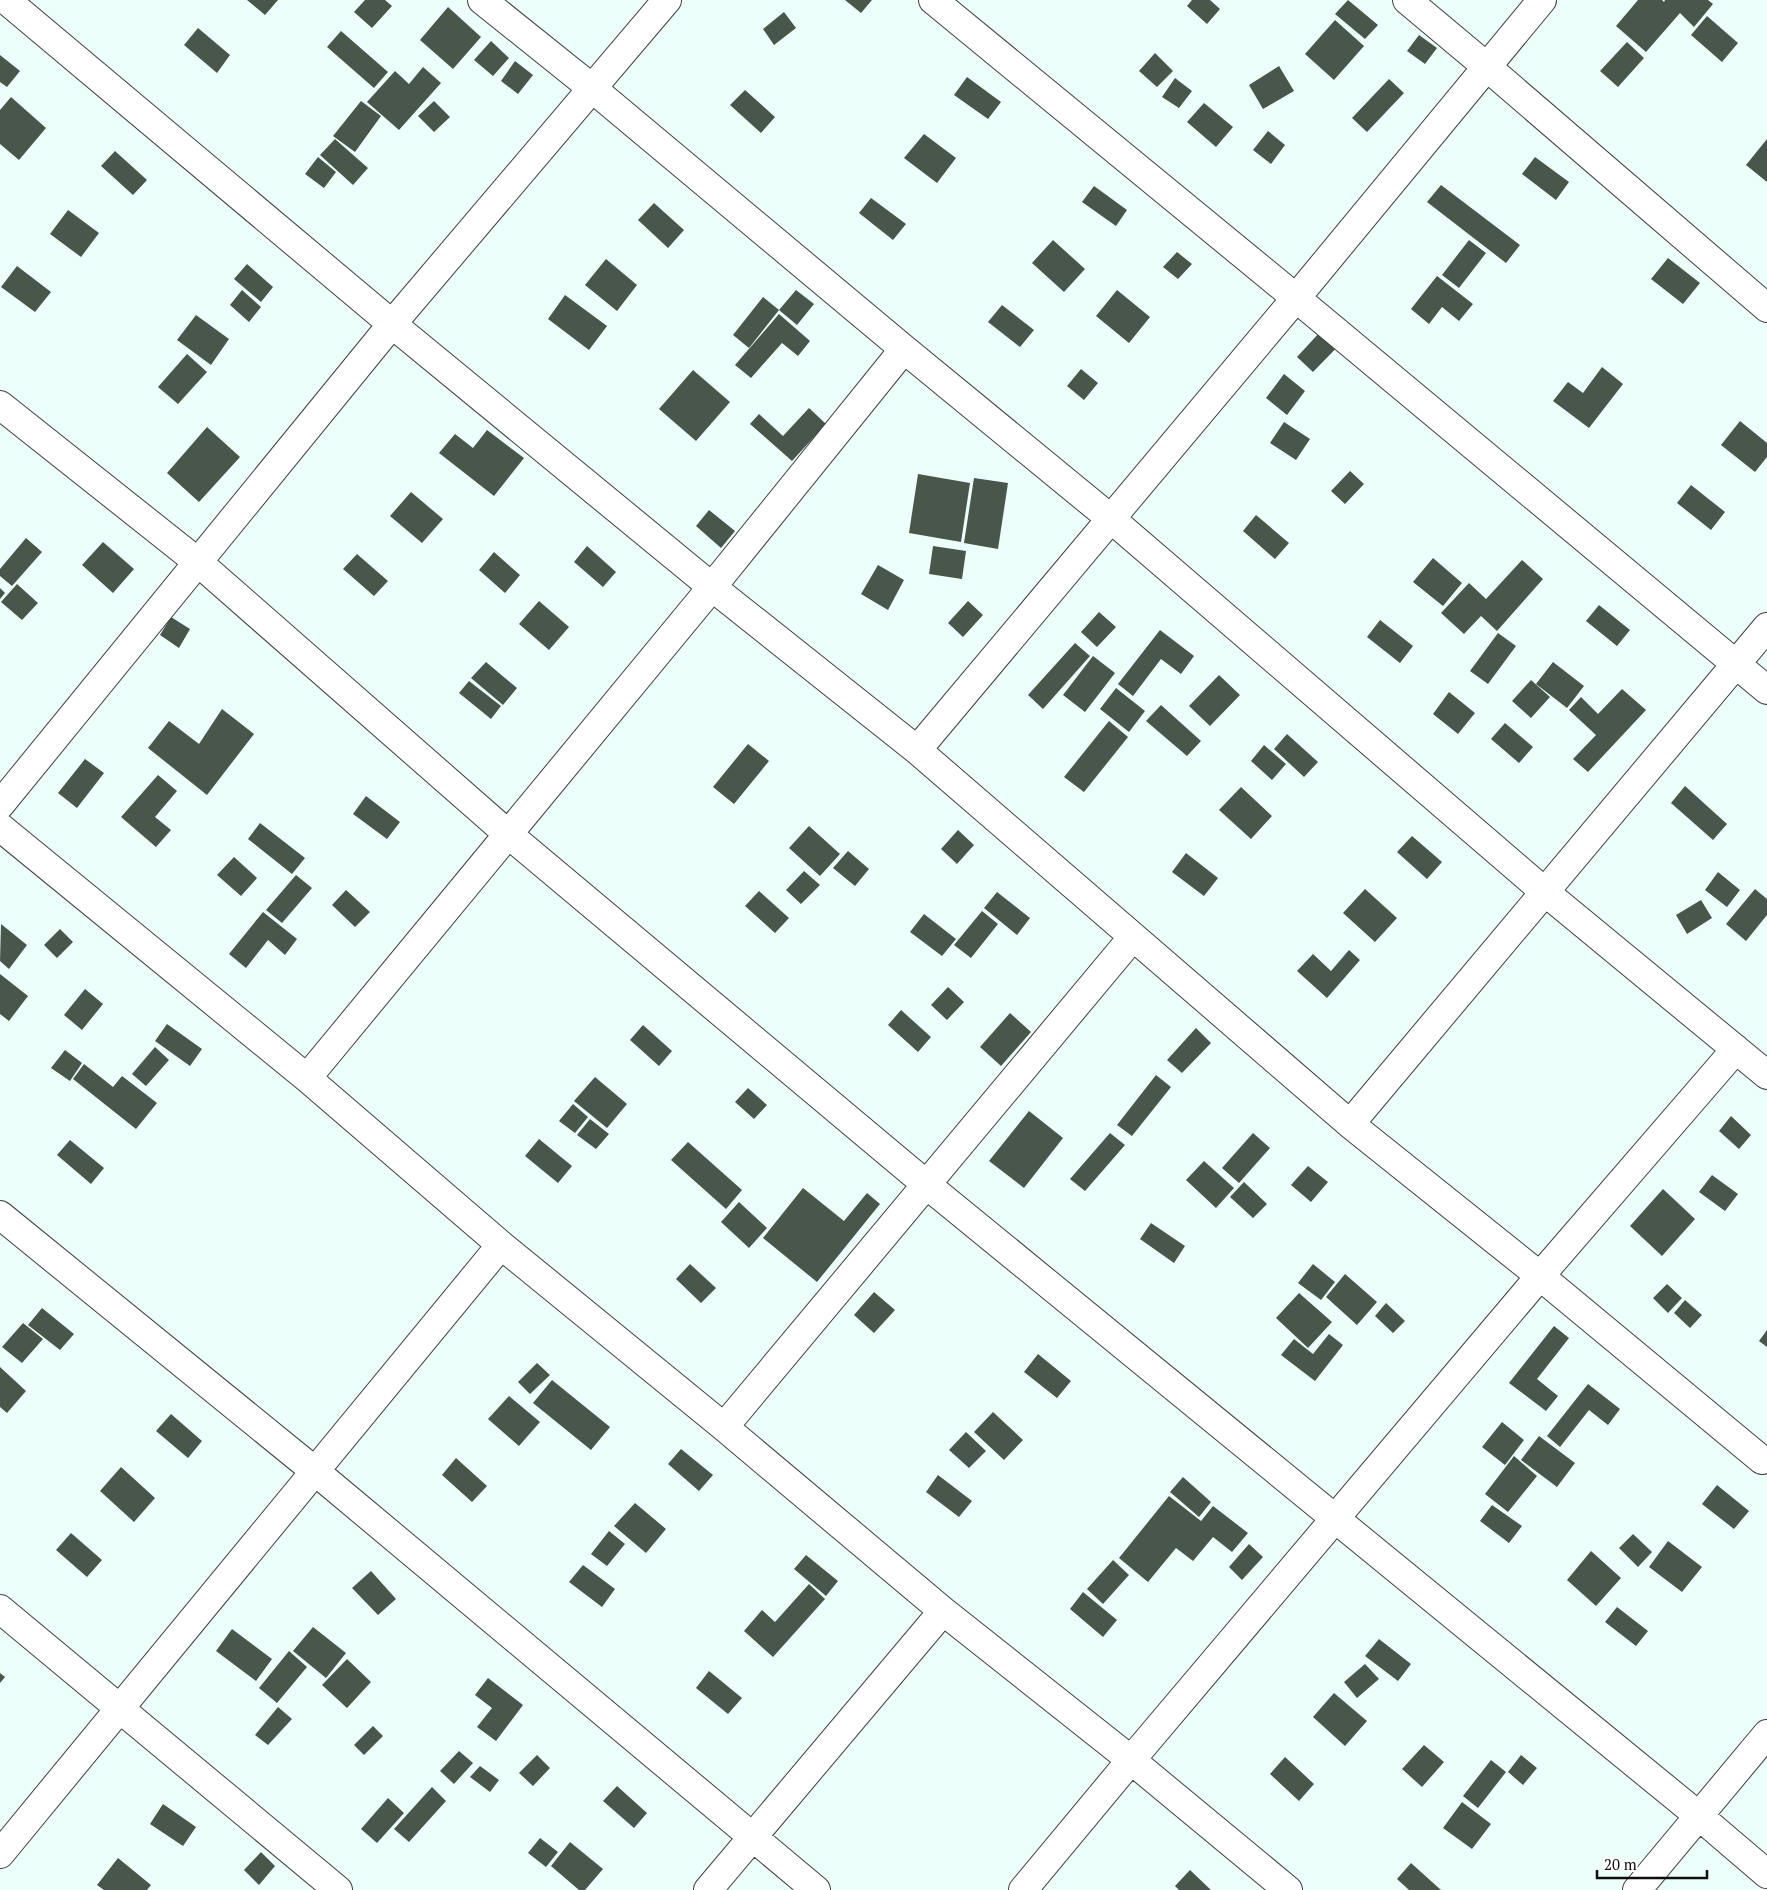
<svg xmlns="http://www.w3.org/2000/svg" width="1767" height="1890" font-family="'PT Serif',serif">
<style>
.building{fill:#48564c}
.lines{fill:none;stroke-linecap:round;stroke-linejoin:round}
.minor-casing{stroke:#404040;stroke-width:30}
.minor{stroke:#fff;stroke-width:28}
</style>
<rect width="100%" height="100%" fill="#ecfff9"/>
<path class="building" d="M247 0H278L265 15Z
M365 0H385L392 6 372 28 354 12Z
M845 0H872L861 13Z
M1192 0H1210L1220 9 1207 24 1187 6Z
M1348 0 1378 25 1365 39 1335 14Z
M1638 0H1662L1664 2 1665 0H1708L1713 4 1694 27 1680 13 1646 52 1616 26Z
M448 7 481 37 453 69 420 40Z
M784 12 796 28 774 45 763 29Z
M1707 16 1738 43 1722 62 1691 35Z
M1335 20 1364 46 1334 80 1305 54Z
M198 28 230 55 217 73 184 45Z
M341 31 388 72 374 88 327 47Z
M1419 35 1437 48 1425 64 1407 51Z
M491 41 509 58 493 76 474 60Z
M1627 42 1644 58 1618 87 1600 71Z
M1155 53 1173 71 1157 87 1139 71Z
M0 55 20 71 7 87 0 82Z
M515 61 533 75 518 94 501 81Z
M1279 66 1294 91 1263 109 1249 85Z
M423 67 441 83 399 130 367 102 395 71 409 84Z
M967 77 1001 102 988 119 954 95Z
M1175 78 1192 91 1179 108 1162 97Z
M1389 79 1404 93 1367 132 1352 118Z
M745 90 775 117 761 133 730 105Z
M11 97 46 128 19 160 0 144V110Z
M361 101 381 116 355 152 333 136Z
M434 101 450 117 434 132 418 116Z
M1204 103 1233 127 1216 147 1187 122Z
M1268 131 1285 145 1271 164 1253 150Z
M924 134 956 158 937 183 904 158Z
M335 139 368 168 353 185 320 155Z
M1767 139V182L1746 165Z
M115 151 147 180 133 195 101 166Z
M318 157 336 172 324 188 305 174Z
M1535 157 1569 182 1556 200 1522 174Z
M1441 185 1520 245 1506 263 1427 202Z
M1094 186 1127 210 1116 226 1082 202Z
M871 198 906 224 893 240 859 213Z
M654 203 684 230 668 248 638 220Z
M68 210 99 233 81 257 50 234Z
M1053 240 1085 269 1064 292 1032 263Z
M1469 240 1486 253 1459 288 1442 275Z
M1177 252 1192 264 1178 279 1163 267Z
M1668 258 1700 283 1683 304 1651 279Z
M606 259 637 285 617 311 585 285Z
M247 264 273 287 261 302 234 279Z
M17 266 51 292 35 312 1 287Z
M1437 276 1473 304 1459 321 1442 307 1429 324 1411 309Z
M242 290 261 307 249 322 230 305Z
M796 290 814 304 797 325 779 310Z
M1117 290 1150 317 1129 343 1096 316Z
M565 295 607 326 589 350 548 319Z
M763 297 779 310 749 348 733 335Z
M1002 305 1034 330 1020 347 988 322Z
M779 314 810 341 798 356 782 343 751 378 735 365Z
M196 315 229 339 211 365 177 340Z
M1332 319 1349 335 1313 372 1297 357Z
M187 354 207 372 178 404 158 387Z
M1602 367 1623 384 1589 428 1553 401 1568 382 1583 393Z
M1081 369 1098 383 1084 400 1067 386Z
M693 370 730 402 696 441 659 409Z
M1284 374 1305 391 1287 415 1266 398Z
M809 408 826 424 792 461 750 424 759 414 783 436Z
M1740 421 1767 443V457L1755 472 1721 445Z
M1284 422 1310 439 1296 460 1270 443Z
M207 427 240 457 199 502 167 473Z
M487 430 524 458 494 496 439 453 455 434 473 448Z
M1350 471 1364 484 1345 504 1331 491Z
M918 474 970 483 961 542 909 533Z
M974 478 1008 483 998 549 964 543Z
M1691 485 1725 512 1711 530 1677 503Z
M411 492 443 519 422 543 390 516Z
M709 510 735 531 721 548 696 526Z
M1256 515 1289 543 1275 559 1243 531Z
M26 538 42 552 12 586 0 576V569Z
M103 542 134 569 113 593 82 565Z
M587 546 616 572 603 587 574 562Z
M933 546 966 551 962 579 929 574Z
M494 552 520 575 505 593 479 570Z
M357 554 388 581 374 596 343 569Z
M1433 558 1462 583 1443 606 1413 582Z
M1522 560 1543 579 1497 631 1481 616 1464 634 1441 613 1469 583 1486 599Z
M878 565 904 580 888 610 861 594Z
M17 584 38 603 22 620 1 602Z
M0 588 5 593 0 599Z
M539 601 569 627 549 650 519 624Z
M968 601 983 615 963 637 948 623Z
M1599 605 1630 630 1617 646 1586 621Z
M1099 612 1116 627 1097 647 1081 632Z
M171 617 190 629 179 648 160 635Z
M1380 620 1413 646 1400 663 1367 637Z
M1160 630 1194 656 1181 674 1161 659 1133 696 1118 684Z
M1498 633 1516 646 1488 684 1470 671Z
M1075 643 1090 656 1043 709 1028 695Z
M1093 656 1115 673 1085 712 1063 695Z
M486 662 517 688 503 705 471 678Z
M1553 662 1584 686 1567 708 1536 684Z
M1219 675 1240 695 1210 726 1189 706Z
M1531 680 1550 697 1531 718 1512 701Z
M469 681 501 706 491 719 459 693Z
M1116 688 1145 711 1129 732 1100 709Z
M1622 689 1646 710 1588 772 1573 759 1596 735 1569 710 1581 697 1598 714Z
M1449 692 1475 713 1458 734 1433 714Z
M1161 705 1201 741 1187 756 1146 721Z
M222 709 254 734 207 795 148 748 169 721 199 744Z
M1109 721 1128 737 1084 792 1064 777Z
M1505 723 1533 747 1519 763 1491 739Z
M1287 734 1318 762 1304 777 1274 749Z
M748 744 769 761 734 804 713 787Z
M1264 745 1286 764 1272 780 1251 761Z
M85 759 104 773 77 808 58 793Z
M158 775 177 791 155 817 171 830 156 847 121 817Z
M1685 786 1727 824 1713 840 1671 803Z
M1241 787 1272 816 1251 839 1219 810Z
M366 796 400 822 387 839 353 814Z
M260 823 305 858 292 874 248 839Z
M809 826 840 854 820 876 789 848Z
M958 830 974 845 957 864 941 849Z
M1412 836 1442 862 1427 879 1397 852Z
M848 851 869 869 855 886 833 868Z
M1186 853 1218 878 1204 896 1172 872Z
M234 857 257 878 241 896 217 875Z
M804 871 820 885 801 904 786 890Z
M1718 872 1740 890 1727 907 1705 890Z
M296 875 312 888 282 923 266 910Z
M1365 889 1397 918 1375 942 1343 913Z
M1755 889 1767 899V915L1746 941 1726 924Z
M346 890 370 912 355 927 332 905Z
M759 891 789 918 775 933 745 906Z
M997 892 1030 918 1017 935 984 908Z
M1701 900 1712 918 1687 934 1676 915Z
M982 911 998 924 971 958 954 945Z
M263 912 297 939 285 955 268 940 246 968 229 954Z
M924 914 956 939 942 956 910 932Z
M1 924 27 945 9 969 0 961Z
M60 929 73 942 57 958 44 945Z
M1349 950 1360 960 1327 998 1297 971 1313 954 1331 971Z
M0 974 28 996 9 1021 0 1014Z
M948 987 964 1002 947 1020 931 1005Z
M85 989 103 1004 82 1030 64 1015Z
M901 1010 931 1037 918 1052 888 1025Z
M1010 1013 1031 1032 1001 1066 980 1047Z
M167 1024 202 1049 190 1066 155 1041Z
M643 1025 672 1051 659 1066 630 1040Z
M1196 1028 1211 1043 1182 1073 1167 1060Z
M155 1047 169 1060 146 1086 132 1074Z
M65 1050 82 1063 70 1081 51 1068Z
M84 1064 113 1087 122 1076 157 1103 136 1129 73 1079Z
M1156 1075 1171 1087 1132 1136 1117 1125Z
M595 1077 627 1104 607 1128 574 1101Z
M748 1088 767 1105 754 1119 735 1102Z
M573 1104 588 1117 575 1133 559 1121Z
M1029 1111 1063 1138 1024 1188 989 1161Z
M1731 1116 1751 1135 1739 1149 1719 1131Z
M590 1119 609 1134 596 1149 577 1135Z
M1110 1133 1125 1145 1085 1191 1070 1179Z
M1253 1133 1270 1148 1239 1183 1222 1168Z
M539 1139 572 1166 558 1183 525 1156Z
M70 1140 104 1168 91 1184 57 1155Z
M688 1142 742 1190 726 1209 671 1160Z
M1204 1161 1234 1188 1216 1208 1186 1180Z
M1308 1166 1328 1182 1311 1202 1291 1185Z
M1712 1175 1738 1194 1725 1211 1699 1192Z
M1244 1182 1267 1204 1253 1218 1230 1197Z
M803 1188 844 1221 867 1193 880 1204 817 1282 763 1238Z
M1663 1189 1695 1219 1662 1256 1630 1226Z
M739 1202 767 1228 749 1248 721 1222Z
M1151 1223 1185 1246 1174 1263 1140 1239Z
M690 1264 716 1288 701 1303 676 1279Z
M1313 1264 1335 1282 1321 1300 1298 1283Z
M1345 1274 1377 1302 1357 1325 1326 1297Z
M1667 1284 1682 1298 1668 1313 1653 1298Z
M874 1292 895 1310 874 1333 854 1315Z
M1299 1293 1332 1322 1308 1348 1276 1318Z
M1685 1300 1702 1315 1690 1328 1674 1313Z
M1386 1303 1405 1321 1393 1333 1375 1316Z
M42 1308 74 1334 60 1350 28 1325Z
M23 1323 43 1339 22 1363 2 1347Z
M1554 1326 1569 1338 1537 1379 1558 1396 1546 1411 1509 1383Z
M1767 1330V1347L1759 1341Z
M1329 1334 1343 1345 1315 1381 1281 1355 1294 1339 1313 1354Z
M1038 1354 1071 1381 1057 1398 1024 1372Z
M537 1363 550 1375 530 1394 518 1382Z
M0 1367 26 1391 7 1413 0 1407Z
M552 1380 610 1427 591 1450 533 1403Z
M1588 1384 1620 1409 1608 1425 1589 1410 1560 1447 1547 1436Z
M509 1396 540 1422 519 1446 488 1419Z
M993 1412 1023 1440 1004 1460 974 1432Z
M171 1414 202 1441 188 1458 156 1431Z
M1502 1422 1524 1440 1505 1465 1482 1447Z
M966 1432 986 1451 969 1468 949 1450Z
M1539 1436 1575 1463 1557 1487 1521 1460Z
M681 1449 713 1475 699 1491 668 1464Z
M1514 1456 1537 1476 1508 1512 1485 1494Z
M456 1458 487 1486 472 1502 442 1475Z
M121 1467 155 1498 134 1522 100 1491Z
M938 1475 972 1501 959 1517 926 1492Z
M1183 1477 1211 1502 1199 1517 1170 1492Z
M1717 1485 1749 1511 1734 1529 1702 1504Z
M1169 1496 1201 1521 1213 1506 1248 1533 1232 1552 1213 1537 1193 1561 1176 1548 1148 1582 1119 1558Z
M635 1503 666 1529 646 1553 614 1526Z
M1492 1505 1522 1526 1509 1543 1480 1521Z
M609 1531 625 1544 607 1566 591 1554Z
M71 1533 102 1560 87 1577 56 1550Z
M1633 1534 1652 1552 1638 1567 1619 1548Z
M1668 1541 1702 1567 1682 1592 1649 1567Z
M1249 1544 1263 1557 1242 1580 1229 1567Z
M1591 1551 1621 1578 1596 1606 1567 1580Z
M806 1555 838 1581 826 1596 794 1569Z
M1113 1560 1129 1575 1103 1604 1087 1589Z
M583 1565 615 1589 602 1607 569 1582Z
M371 1571 396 1599 378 1615 352 1588Z
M809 1584 825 1599 773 1657 744 1631 762 1610 775 1622Z
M1083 1592 1117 1620 1103 1637 1070 1609Z
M1617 1607 1648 1631 1636 1646 1605 1622Z
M313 1627 346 1653 326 1678 293 1651Z
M232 1629 272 1659 256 1681 216 1651Z
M1379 1639 1411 1664 1398 1681 1365 1656Z
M289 1651 307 1667 277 1703 259 1688Z
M347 1659 371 1682 347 1708 322 1685Z
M1365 1664 1379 1679 1357 1698 1344 1682Z
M709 1671 742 1698 728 1714 696 1688Z
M0 1673 5 1677 0 1683Z
M488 1678 523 1705 496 1741 477 1727 492 1708 475 1695Z
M1334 1693 1367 1721 1345 1746 1313 1717Z
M278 1707 292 1719 268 1745 255 1735Z
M373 1726 383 1736 364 1755 354 1745Z
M1424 1745 1444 1762 1422 1787 1402 1769Z
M459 1751 473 1763 454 1784 440 1771Z
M537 1755 550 1768 533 1786 519 1773Z
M1521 1755 1537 1768 1523 1785 1508 1772Z
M1285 1757 1314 1784 1299 1801 1270 1774Z
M1491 1760 1506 1772 1478 1808 1463 1796Z
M480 1766 499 1780 490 1792 470 1777Z
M617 1786 647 1813 634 1828 603 1801Z
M432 1787 446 1801 409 1842 394 1829Z
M388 1798 404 1813 377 1843 361 1829Z
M1462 1802 1491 1824 1472 1849 1443 1828Z
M163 1804 196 1827 183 1846 150 1824Z
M540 1838 558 1852 546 1867 528 1853Z
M570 1842 603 1869 585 1890H579L551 1866Z
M261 1852 275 1866 259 1885 244 1870Z
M118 1858 151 1885 147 1890H104L97 1885Z
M1411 1863 1441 1890H1409L1397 1879Z
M1190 1870 1211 1890H1179L1175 1886Z"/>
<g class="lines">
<g class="minor-casing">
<path id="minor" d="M6 0 392 324 712 587 917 750 1350 1124 1540 1276 1762 1460
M482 0 593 89 904 349 1110 518 1545 892 1767 1075
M933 0 1296 298 1767 690
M1407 0 1487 67 1767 308
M0 405 199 563 508 834 927 1185 1699 1816 1767 1874
M917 750 1296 298 1542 0
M0 805 392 324 667 0
M0 827 307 1078 501 1245 724 1427 943 1611 1131 1760 1288 1890
M307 1078 712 587 904 349
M1350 1124 1767 627
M0 1215 316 1472 816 1890
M724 1427 1132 938
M0 1609 338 1890
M0 1854 501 1245
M708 1890 943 1611
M1023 1890 1131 1760 1540 1276 1736 1049
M1637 1890 1767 1734"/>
</g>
<use href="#minor" class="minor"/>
</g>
<path d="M1597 1870v8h110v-8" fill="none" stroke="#0d0d0d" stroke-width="2.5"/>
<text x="1604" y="1870" font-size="15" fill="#0d0d0d" stroke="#ffffff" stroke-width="4" paint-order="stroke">20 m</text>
</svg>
